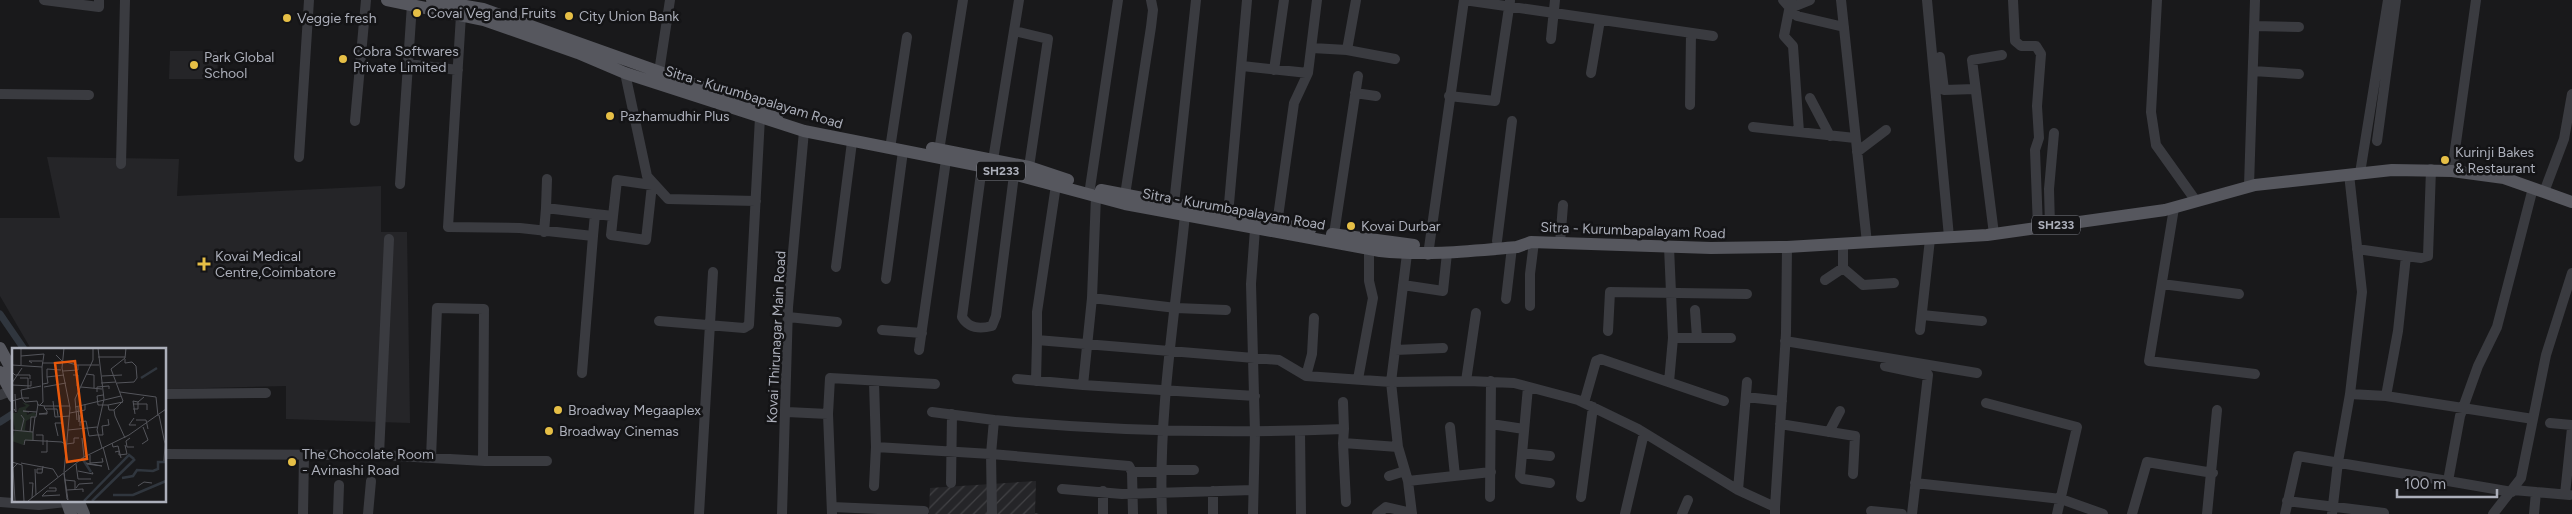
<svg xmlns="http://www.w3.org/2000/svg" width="2572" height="514" font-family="Figtree,sans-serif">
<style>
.built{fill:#252528}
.industrial{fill:url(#industrial-furrows)}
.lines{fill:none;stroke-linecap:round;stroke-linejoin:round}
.canal{stroke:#30363e;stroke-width:7}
.minor{stroke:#3a3b40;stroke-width:10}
.major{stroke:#56575e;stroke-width:12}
.poi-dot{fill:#e6bf46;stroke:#141416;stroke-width:2}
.labels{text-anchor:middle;stroke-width:5;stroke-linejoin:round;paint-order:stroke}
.shield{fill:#141416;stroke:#7e8089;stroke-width:1}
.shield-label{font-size:12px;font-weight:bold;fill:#acafba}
.poi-label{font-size:14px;fill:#acafba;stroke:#141416;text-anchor:start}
.street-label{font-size:14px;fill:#acafba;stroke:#141416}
.inset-river{fill:none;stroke:#30363e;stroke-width:2.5}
.inset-road{fill:none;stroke:#54555b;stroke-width:1}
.view{fill:#e8590c;fill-opacity:0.15;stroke:#e8590c;stroke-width:2.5}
.inset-edge{fill:none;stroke:#acafba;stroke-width:2.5}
</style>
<defs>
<pattern id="industrial-furrows" width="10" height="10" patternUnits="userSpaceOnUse" patternTransform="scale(1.25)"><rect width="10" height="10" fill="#252528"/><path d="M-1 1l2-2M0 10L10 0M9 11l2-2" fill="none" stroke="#424245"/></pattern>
</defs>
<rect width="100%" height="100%" fill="#19191b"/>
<path class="built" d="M170 51H217L218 79H169Z
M47 157 179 159 177 196 381 186V232H407L410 423 286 419V386L165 389V349H31L0 296V218H60Z"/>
<path class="industrial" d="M1036 481 1035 513 1040 514H929L930 488Z"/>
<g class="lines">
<path class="canal" d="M0 314 24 349
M0 422 14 413"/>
<path class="minor" d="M44 0 99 7V0
M1464 0 1713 36
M1783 0 1797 16 1844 27
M1791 0 1784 36 1793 46 1799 132
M1841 0 1867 243
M1927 0 1949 237
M2013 0 2015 41 2021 46H2036L2041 54 2037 106 2039 138 2035 150 2038 228
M2157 0 2151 112 2156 145 2196 201
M1790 8 1810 0
M461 15 448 227 520 228 593 236 582 373
M2254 26 2299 27
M1014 31 1048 39 1029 167
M1551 39 1555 0
M1312 48 1347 50 1395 59
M1347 50 1356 0
M1940 57 1944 90 1975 89
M408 64 458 70
M1242 66 1308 73 1317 0
M1274 70 1284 0
M2253 71 2299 74
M659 72 670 0
M625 73 647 176 668 199 756 201
M1591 73 1600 20
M1355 93 1376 96
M0 94 89 95
M1449 96 1495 101 1510 1
M1810 98 1830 136
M1690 105 1691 33
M355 121 366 0
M1753 127 1855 138
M2377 141 2396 0
M891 142 907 37
M1857 152 1886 130
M299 157 309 0
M938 157 963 0
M993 160 1019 0
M121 164 125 0
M982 166 962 317C969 329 980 329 992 326L996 316 1014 175
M2452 171 2476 0
M2360 173 2388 0
M547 179 546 208 595 214
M400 184 412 4
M2249 186 2255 0
M1090 188 1118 0
M2544 192 2564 139 2572 94
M1125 195 1151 27 1153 10 1151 0
M1096 196 1092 298 1083 385 1255 396
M1174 204 1196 0
M2174 208 2149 361 2255 374
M1228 215 1247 0
M1277 224 1294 103 1308 73
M2050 226 2049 189 2054 133
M544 232 546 208
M1334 234 1358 76
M1994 234 1972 60 2002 55
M593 236 595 214 613 216 617 180 652 185 646 240 611 235 613 216
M1497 241 1512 121
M1560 243 1563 205
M1843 244V268
M1407 254 1391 382 1398 447 1408 481 1412 514
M1428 255 1464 0
M2406 256 2421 258 2428 256 2431 169
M836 267 852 142
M886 279 903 151
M1825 280 1843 268 1863 285 1894 283
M2162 284 2239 294
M1403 285 1443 291 1447 253
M1092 298 1176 308 1226 310
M1506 299 1512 247
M1530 306V274L1534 242
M1695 310 1697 338
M1922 315 1982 321
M788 317 837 322
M659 321 744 328 749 325 760 117
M882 330 922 333
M1920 330 1930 239
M1608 331 1610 292 1747 294
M1673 338H1731
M1037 340V312L1056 185
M1785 341 1977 373
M919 350 946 160
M1395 350 1443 348
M1885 366 1928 375 1912 514
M1306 376 1312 354 1314 318
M1017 379 1083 385
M1358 379 1373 298 1369 281V249
M1036 381 1037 340 1279 360 1306 376 1391 382 1469 381 1514 383 1578 400 1638 429 1738 490 1775 507V514
M1466 381 1476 313
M1669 382 1673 338 1669 247
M1528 387 1520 476 1523 479 1550 483
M165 394 266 393
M2350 394 2386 396 2398 331 2406 256 2357 249
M0 395 10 391
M2386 396 2533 419
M1746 397 1782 401
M1343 402 1344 429
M1584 403 1596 361 1601 359 1724 401
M1986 403 2077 427 2057 514
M787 412 828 414
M932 412 994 420
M2550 423 2572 425
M1491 424 1524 429
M1780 424 1855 436 1853 474
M1450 427 1455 476
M1300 431 1301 514
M1829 432 1840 411
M1343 443 1346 502
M876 447 991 454 992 514
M1522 453 1550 456
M165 454 379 455 485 461H547
M379 455 389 239
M431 458 437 308 484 309 483 461
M1162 470H1194
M1132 472 1133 514
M1162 472H1132L1129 466 991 454 994 420C1111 431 1226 434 1344 429L1343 443 1398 447
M1389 476 1405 471
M1408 481 1491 472
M951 483 952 414
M1915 483 2061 499 2103 514
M874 486 876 447 874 382
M1062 489 1122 494 1253 490
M1738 490 1747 382
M2513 490 2570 495
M1103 491V514
M1213 491V514
M2512 492 2448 481 2460 416 2478 366 2497 327 2533 188
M2565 494 2572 428
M1490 497 1491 381
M1581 497 1593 407
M2287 501 2384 513
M0 502 39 505 66 502
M832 507 924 511
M1775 507 1786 333 1787 247
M1871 511 1902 514
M303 514 304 455
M338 514 339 485
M368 514 371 481
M699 514 713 272
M782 514 788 307 804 131
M832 514 828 414 830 378 935 384
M1162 514C1158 415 1175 314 1185 215
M1253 514 1255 432 1251 284 1255 229
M1377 514 1386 507 1412 513
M1625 514 1644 433
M1682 514 1688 500
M2132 514 2147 462 2213 473
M2207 514 2217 410
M2285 514 2298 456 2448 481
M2332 514 2338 462 2350 394 2362 292 2349 174
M2493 514 2521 478 2546 355 2572 273
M2534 514 2536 492"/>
<path class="major" d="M387 0 484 20 578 53 625 73 804 131 991 168 1125 204 1380 251C1426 256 1471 251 1517 247L1531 242 1711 248 1787 247 1987 235 2165 210 2255 185 2392 170 2452 171 2504 178 2572 202
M432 0 483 9 778 114
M932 148 1029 167 1068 180
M1101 190 1310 230
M1332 234 1414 245
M0 348 14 374
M0 372 14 397
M66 500 71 514
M78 500 84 514"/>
</g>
<g class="poi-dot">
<circle cx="417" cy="13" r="5"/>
<circle cx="569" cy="16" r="5"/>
<circle cx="287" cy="18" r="5"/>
<circle cx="343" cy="59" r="5"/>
<circle cx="194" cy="65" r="5"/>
<circle cx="610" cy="116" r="5"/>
<circle cx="2445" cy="160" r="5"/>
<circle cx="1351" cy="226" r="5"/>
<path d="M201.5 256.5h5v5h5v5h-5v5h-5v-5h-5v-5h5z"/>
<circle cx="558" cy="410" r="5"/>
<circle cx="549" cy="431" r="5"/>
<circle cx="292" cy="462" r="5"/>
</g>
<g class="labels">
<g class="shield">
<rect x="977" y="161.5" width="48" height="19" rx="4"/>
<rect x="2032" y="215.5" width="48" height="19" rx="4"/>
</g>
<g class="shield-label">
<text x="1001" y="175">SH233</text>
<text x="2056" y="229">SH233</text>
</g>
<g class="poi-label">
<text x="427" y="18">Covai Veg and Fruits</text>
<text x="579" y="21">City Union Bank</text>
<text x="297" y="23">Veggie fresh</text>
<text x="353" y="56">Cobra Softwares<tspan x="353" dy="16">Private Limited</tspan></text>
<text x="204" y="62">Park Global<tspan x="204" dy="16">School</tspan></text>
<text x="620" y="121">Pazhamudhir Plus</text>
<text x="2455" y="157">Kurinji Bakes<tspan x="2455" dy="16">&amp; Restaurant</tspan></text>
<text x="1361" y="231">Kovai Durbar</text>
<text x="215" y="261">Kovai Medical<tspan x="215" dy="16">Centre,Coimbatore</tspan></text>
<text x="568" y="415">Broadway Megaaplex</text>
<text x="559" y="436">Broadway Cinemas</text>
<text x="302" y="459">The Chocolate Room<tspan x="302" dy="16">- Avinashi Road</tspan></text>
</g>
<g class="street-label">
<text transform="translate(754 97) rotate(17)" y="5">Sitra - Kurumbapalayam Road</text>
<text transform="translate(1234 209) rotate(10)" y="5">Sitra - Kurumbapalayam Road</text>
<text transform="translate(1633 230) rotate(2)" y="5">Sitra - Kurumbapalayam Road</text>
<text transform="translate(776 337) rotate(-87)" y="5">Kovai Thirunagar Main Road</text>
</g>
</g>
<g transform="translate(12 348)">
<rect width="154" height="154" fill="#19191b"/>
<path d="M10 54 18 57 14 61 15 67 22 64 25 67 14 73 13 82 21 84V93L13 92 11 97 0 93 3 82 0 65H5L7 60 14 58Z" fill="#232b25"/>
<path class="inset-river" d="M129 30 145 20M70 110 79 124M110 130 121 128 125 122 141 123 146 121V114H154M101 147H121L154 133M72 153 117 107 122 111M80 153 123 111"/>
<path class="inset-road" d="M9 0V17M86 0 92 51 85 82 90 100M44 7 50 13 65 17H87M9 8 32 6 30 19M86 9H113M20 15 17 13H30M30 15H51M0 17 30 19 31 54 28 57M51 23 66 22V17M0 24 3 27H18V31M74 26 82 27V40M61 27H66L65 38M90 28 110 27M35 29V21L49 22M8 30H16V40M0 35 10 20M89 35 104 34M105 35 122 34 125 30 124 18 120 14 113 15V11M31 36 36 35 35 29 52 27M0 37 19 38V33M32 39 54 35M69 39 90 41M85 44V39L97 38V41M108 44 144 49 146 68M91 47 85 48 86 57H96L97 62H102M17 50H10L9 42 29 38M0 53 10 50 13 54 25 53 26 57 33 58H58M41 53 43 69 58 68M121 56H135V62M96 57 111 54M32 58 33 61H45L46 68M63 59 109 48M66 59 67 74 68 67M2 61 4 64 3 46M33 61 35 63V66H27L35 65M121 61H126V54L132 49M17 64 11 63 25 64M58 65 73 62V56M123 66 121 53 126 54M147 67 153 96 152 113M122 70 117 77H124M65 72 63 51 81 12V0M124 72H134L136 81M68 78V74L74 73 77 88 85 87M0 82 21 84V93M56 82 85 79M9 83 12 71 9 67M18 84 19 69H24L26 56M21 84 23 69M24 87H31V97M85 87H91L90 78 97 77 96 71M46 88 43 75H50M70 90 72 109M113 90 103 68 102 62 111 53 99 21 113 10 114 0M118 90 114 93 115 99H122M100 95 101 99 106 98 109 110M54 96 62 95V90H67M130 96 136 92 131 79M12 97 13 92 50 94 54 97M91 99 97 122M29 104H35V92M103 104 107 103V107L115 106 113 97M78 107V115L91 114 90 110M0 114 10 117 12 153M9 115 41 121 46 129M74 115 90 118 75 116M64 116 66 131H79M23 121 24 147M31 121H25V125H30L31 118M66 123 81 126 80 124M52 124 58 60 50 20 52 0M52 125 55 151 56 152 52 125M53 132 63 133V142M17 135H21L20 150M126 138 132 134 140 135M37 140H44V143H35L30 148 48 147M64 140 67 136 81 135M55 142 71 141V144M3 153 1 120 6 115M16 153 72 109 117 87 154 61"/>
<path class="view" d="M63 13 75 111 55 114 43 15Z"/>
<rect width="154" height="154" class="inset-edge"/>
</g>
<path d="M2397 489v8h100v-8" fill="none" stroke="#acafba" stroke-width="2.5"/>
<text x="2404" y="489" font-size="15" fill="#acafba" stroke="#141416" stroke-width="4" paint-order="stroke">100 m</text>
</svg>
